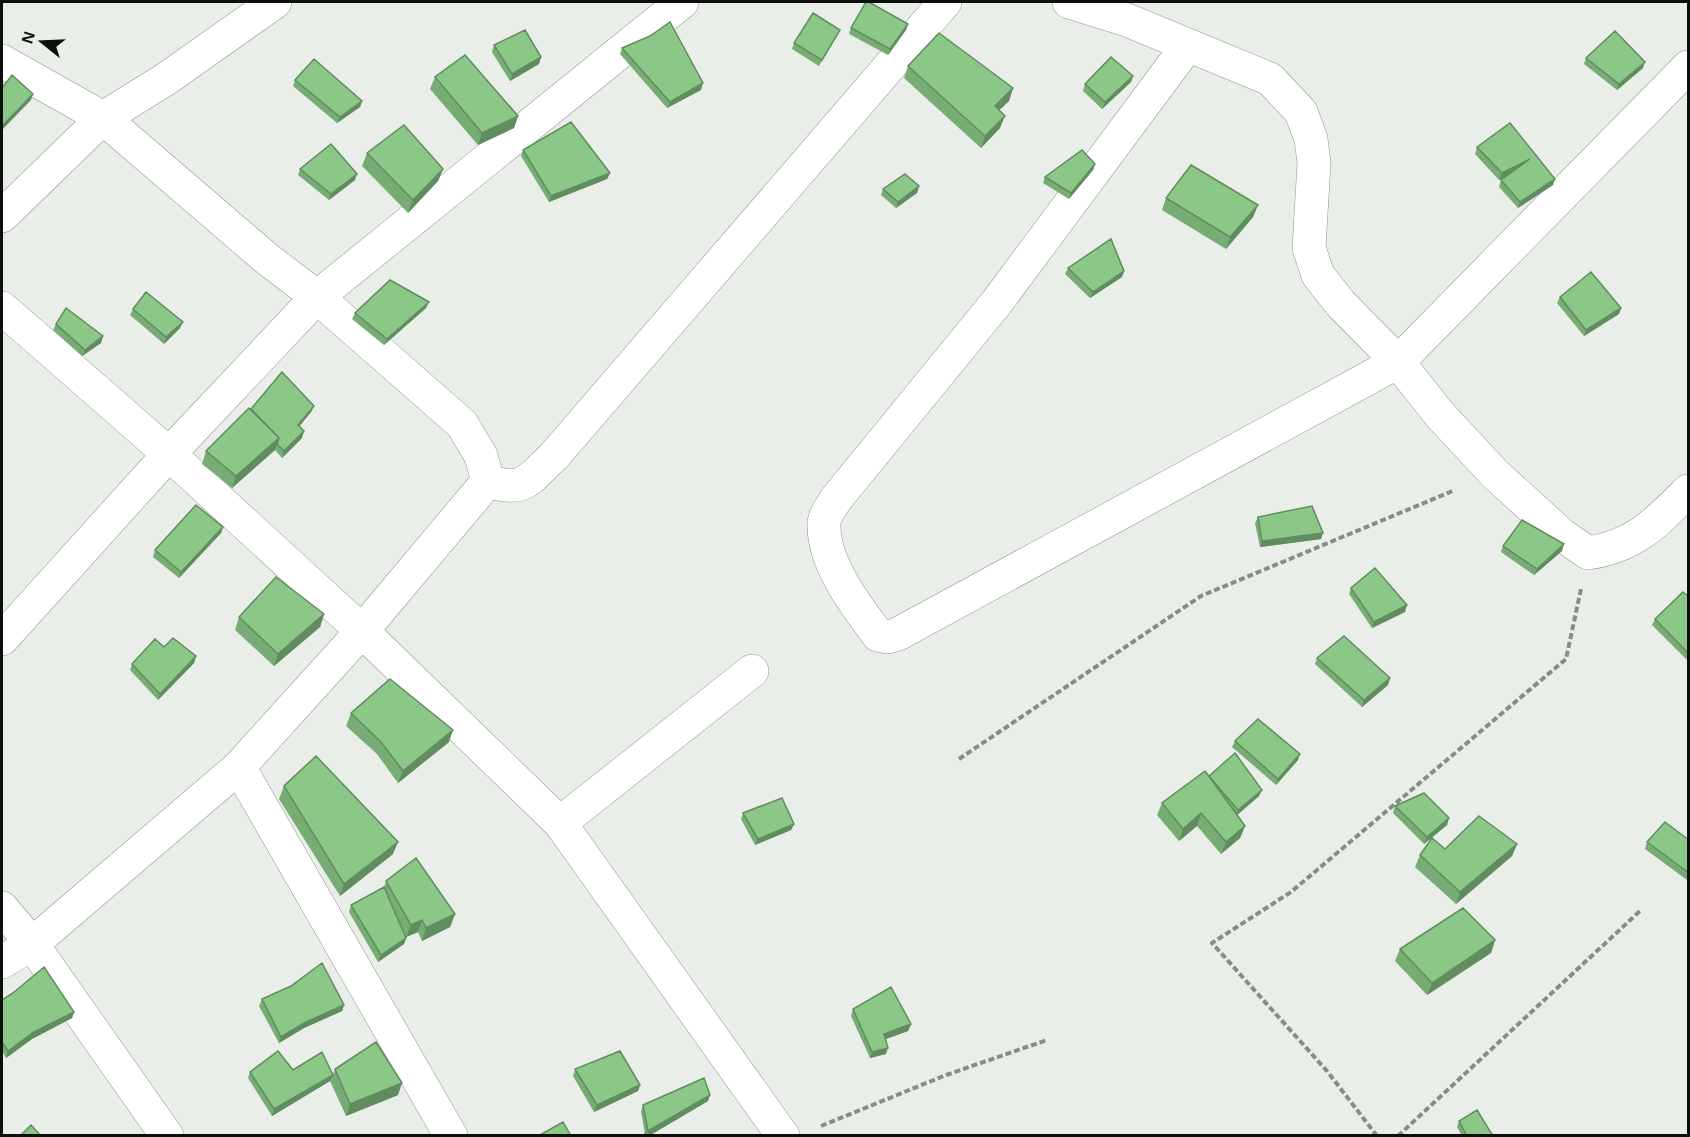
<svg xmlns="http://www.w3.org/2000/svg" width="1690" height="1137" font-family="Arial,sans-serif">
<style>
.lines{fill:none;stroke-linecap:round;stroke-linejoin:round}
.minor-casing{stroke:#919691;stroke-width:34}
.path{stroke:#888c88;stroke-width:4;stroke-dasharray:6 3;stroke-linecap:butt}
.minor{stroke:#fff;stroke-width:33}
.wall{fill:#78ac75}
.shaded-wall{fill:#618c5f}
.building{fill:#8bc888;stroke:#618c5f;stroke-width:1.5}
</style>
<rect width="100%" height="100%" fill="#e9eee8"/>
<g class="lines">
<g class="minor-casing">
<path id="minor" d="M1069 2 1127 20 1270 79 1301 112 1311 139 1314 163 1309 248 1318 275 1340 303 1398 362 1440 415 1495 474 1562 535 1588 553C1635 546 1656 523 1688 491
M1188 45 997 302 836 499C832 506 824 516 824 524 823 563 856 606 878 635L888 637 898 634 1398 362 1688 67
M2 61 103 118 266 258 317 297 462 424 481 456 488 481
M2 216 103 118 166 79 275 2
M2 308 169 454 362 631 560 823 783 1136
M2 639 169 454 317 297 682 2
M239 767 451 1136
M560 823 752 671
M2 908 32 944 167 1136
M2 962 32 944 239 767 362 631 488 481C525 493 528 480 554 456L945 2"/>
</g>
<path class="path" d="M959 759 1201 596 1455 490
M821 1126 946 1075 1047 1040
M1377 1136 1327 1071 1212 943 1291 892 1566 659 1581 589
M1398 1136 1640 911"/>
<use href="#minor" class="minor"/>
</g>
<path class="wall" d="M908 24 906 30 888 55 849 34 851 28Z
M837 36 819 66 792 49 794 43Z
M494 45 541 57 539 64 510 81 492 52Z
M622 48 701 90 667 108 620 54Z
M1586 58 1643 68 1617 90 1584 64Z
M908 66 1013 88 1009 101 999 110 1000 128 981 148 904 78Z
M435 77 518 116 514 128 478 145 430 89Z
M295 80 362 101 360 107 337 123 293 86Z
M1131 82 1102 109 1083 91 1085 84Z
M1477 147 1553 185 1518 208 1499 187 1501 180 1508 175 1499 180 1475 154Z
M523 150 610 173 607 179 549 202 521 156Z
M367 153 443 169 438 181 408 213 362 166Z
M1095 164 1093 170 1069 199 1043 183 1045 177Z
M300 169 355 180 329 200 298 175Z
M919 186 917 193 896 208 881 195 883 189Z
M1166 198 1258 205 1253 217 1226 249 1162 210Z
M1068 268 1124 271 1122 277 1090 298 1065 274Z
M1560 297 1621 308 1619 314 1584 336 1557 303Z
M426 308 384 345 352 319 355 313Z
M133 309 180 328 164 344 130 315Z
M56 324 103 336 101 343 82 356 53 330Z
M314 406 311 412 299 427 302 438 282 458 275 450 232 488 202 464 206 451Z
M1258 517 1321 539 1260 547 1255 523Z
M223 527 221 533 179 578 153 557 155 550Z
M1503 546 1562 551 1534 575 1501 552Z
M1351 588 1405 612 1372 628 1349 594Z
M1689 597V662L1652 625 1655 619Z
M324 614 320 627 274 666 235 630 239 617Z
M164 647 196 656 194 663 158 700 130 670 132 664Z
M1317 658 1390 678 1388 685 1362 707 1315 664Z
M351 713 449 742 398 783 377 754 346 726Z
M1235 741 1298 760 1276 785 1232 747Z
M1209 776 1259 796 1237 815 1245 826 1240 838 1221 854 1197 826 1179 841 1157 815 1162 803 1209 777Z
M284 786 393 854 340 896 279 799Z
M1395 806 1449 818 1447 825 1424 844 1393 813Z
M743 813 794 824 791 830 755 845 741 819Z
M1689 840V878L1687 880 1645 849 1647 842Z
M1517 844 1512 856 1456 904 1415 867 1420 855 1445 849Z
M386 881 455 914 450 927 422 941 418 932 406 937 404 932 406 938 404 944 378 962 349 912 351 905 384 887Z
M1495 940 1491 953 1427 995 1395 961 1400 949Z
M262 999 344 1005 342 1011 304 1028 279 1043 259 1006Z
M2 1000 74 1012 72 1018 32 1039 6 1058 2 1051Z
M853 1009 911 1024 908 1031 885 1039 886 1054 870 1058 851 1016Z
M335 1069 398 1095 346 1116 330 1081 272 1116 248 1078 250 1072 293 1070 333 1075Z
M575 1069 640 1085 638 1091 594 1112 573 1076Z
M710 1095 708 1101 650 1135 645 1134 641 1111 643 1105Z
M1459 1121 1493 1136H1462L1457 1127Z"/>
<path class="shaded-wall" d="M908 24 906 30 888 55 890 49Z
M541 57 539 64 510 81 512 74Z
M1645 62 1643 68 1617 90 1619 84Z
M1133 76 1131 82 1102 109 1105 102Z
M703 83 701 90 667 108 670 102Z
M1013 88 1009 101 990 119 995 106Z
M33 94 31 100 2 130V126Z
M362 101 360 107 337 123 340 117Z
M518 116 514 128 478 145 482 133Z
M1005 116 1000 128 981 148 985 136Z
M1530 159 1528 165 1499 180 1502 173Z
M1095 164 1093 170 1069 199 1071 193Z
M443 169 438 181 408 213 413 200Z
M610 173 607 179 549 202 551 196Z
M357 174 355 180 329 200 331 194Z
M1555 179 1553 185 1518 208 1520 202Z
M919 186 917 193 896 208 898 202Z
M1258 205 1253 217 1226 249 1230 237Z
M1124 271 1122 277 1090 298 1093 292Z
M429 302 426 308 384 345 387 339Z
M1621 308 1619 314 1584 336 1586 330Z
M183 322 180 328 164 344 166 337Z
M103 336 101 343 82 356 85 350Z
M314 406 311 412 295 431 298 425Z
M304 431 302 438 282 458 284 451Z
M279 438 275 450 232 488 236 476Z
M223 527 221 533 179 578 181 572Z
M1323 533 1321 539 1260 547 1262 541Z
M1564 544 1562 551 1534 575 1537 569Z
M1407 605 1405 612 1372 628 1374 622Z
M324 614 320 627 274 666 278 654Z
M196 656 194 663 158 700 160 694Z
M1390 678 1388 685 1362 707 1364 700Z
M453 730 449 742 398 783 403 771Z
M1300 754 1298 760 1276 785 1278 779Z
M1262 790 1259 796 1236 816 1238 810Z
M1201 813 1197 826 1179 841 1183 829Z
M1449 818 1447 825 1424 844 1427 837Z
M794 824 791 830 755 845 758 839Z
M1245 826 1240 838 1221 854 1226 842Z
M398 842 393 854 340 896 344 884Z
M1517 844 1512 856 1456 904 1460 892Z
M455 914 450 927 422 941 426 928Z
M422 920 418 932 406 937 411 925Z
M406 938 404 944 378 962 381 955Z
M1495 940 1491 953 1427 995 1432 983Z
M344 1005 342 1011 304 1028 279 1043 281 1037 306 1022Z
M74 1012 72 1018 32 1039 6 1058 8 1051 34 1032Z
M911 1024 908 1031 881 1041 884 1034Z
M888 1048 886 1054 870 1058 872 1052Z
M333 1075 330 1081 272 1116 274 1109Z
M402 1083 398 1095 346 1116 350 1104Z
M640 1085 638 1091 594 1112 597 1105Z
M710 1095 708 1101 649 1136 648 1131Z"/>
<path class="building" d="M866 2H869L908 24 890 49 851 28Z
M813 13 840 30 822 60 794 43Z
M670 22 703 83 670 102 622 48 650 36Z
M525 30 541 57 512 74 494 45Z
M1615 31 1645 62 1619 84 1586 58Z
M939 33 1013 88 995 106 1005 116 985 136 908 66Z
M465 55 518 116 482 133 435 77Z
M1111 57 1133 76 1105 102 1085 84Z
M314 59 362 101 340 117 295 80Z
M12 75 33 94 2 126V88Z
M571 122 610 173 551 196 523 150Z
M1510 123 1555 179 1520 202 1501 180 1530 159 1502 173 1477 147Z
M404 125 443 169 413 200 367 153Z
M331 144 357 174 331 194 300 169Z
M1082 150 1095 164 1071 193 1045 177Z
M1191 165 1258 205 1230 237 1166 198Z
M905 174 919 186 898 202 883 189Z
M1111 239 1124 271 1093 292 1068 268Z
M1591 272 1621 308 1586 330 1560 297Z
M390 280 429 302 387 339 355 313Z
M146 292 183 322 166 337 133 309Z
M66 308 103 336 85 350 56 324Z
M282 372 314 406 298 425 304 431 284 451 277 444 279 438 251 409Z
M249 408 279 438 236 476 206 451Z
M196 505 223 527 181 572 155 550Z
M1312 506 1323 533 1262 541 1258 517Z
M1522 520 1564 544 1537 569 1503 546Z
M1375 568 1407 605 1374 622 1351 588Z
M276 577 324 614 278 654 239 617Z
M1683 592 1689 597V654L1655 619Z
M1344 636 1390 678 1364 700 1317 658Z
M173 638 196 656 160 694 132 664 155 639 164 647Z
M390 679 453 730 403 771 381 742 351 713Z
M1258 719 1300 754 1278 779 1235 741Z
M1235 753 1262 790 1238 810 1209 776Z
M316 756 398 842 344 884 284 786Z
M1205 771 1245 826 1226 842 1201 813 1183 829 1162 803Z
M1424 793 1449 818 1427 837 1395 806Z
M782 798 794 824 758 839 743 813Z
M1479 816 1517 844 1460 892 1420 855 1432 838 1445 849Z
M1665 822 1689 840V873L1647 842Z
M416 858 455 914 426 928 422 920 411 925 386 881Z
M384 887 406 938 381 955 351 905Z
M1463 908 1495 940 1432 983 1400 949Z
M322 963 344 1005 306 1022 281 1037 262 999 291 986Z
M44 967 74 1012 34 1032 8 1051 2 1042V1000L13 993Z
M891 987 911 1024 884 1034 888 1048 872 1052 853 1009Z
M376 1042 402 1083 350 1104 335 1069Z
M278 1051 293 1070 322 1052 333 1075 274 1109 250 1072Z
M620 1051 640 1085 597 1105 575 1069Z
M704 1078 710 1095 648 1131 643 1105Z
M1477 1110 1493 1136H1467L1459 1121Z
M563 1122 571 1136H538Z
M31 1125 41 1136H20Z
M648 1131 651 1136H643Z"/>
<rect width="1690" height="1137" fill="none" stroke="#0d0f0d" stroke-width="6"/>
<g transform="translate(42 42) rotate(288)" stroke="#e9eee8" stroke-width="4.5" paint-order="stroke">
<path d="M0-4.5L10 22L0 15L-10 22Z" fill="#0d0f0d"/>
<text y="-9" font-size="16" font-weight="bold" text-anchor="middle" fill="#0d0f0d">N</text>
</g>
</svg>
